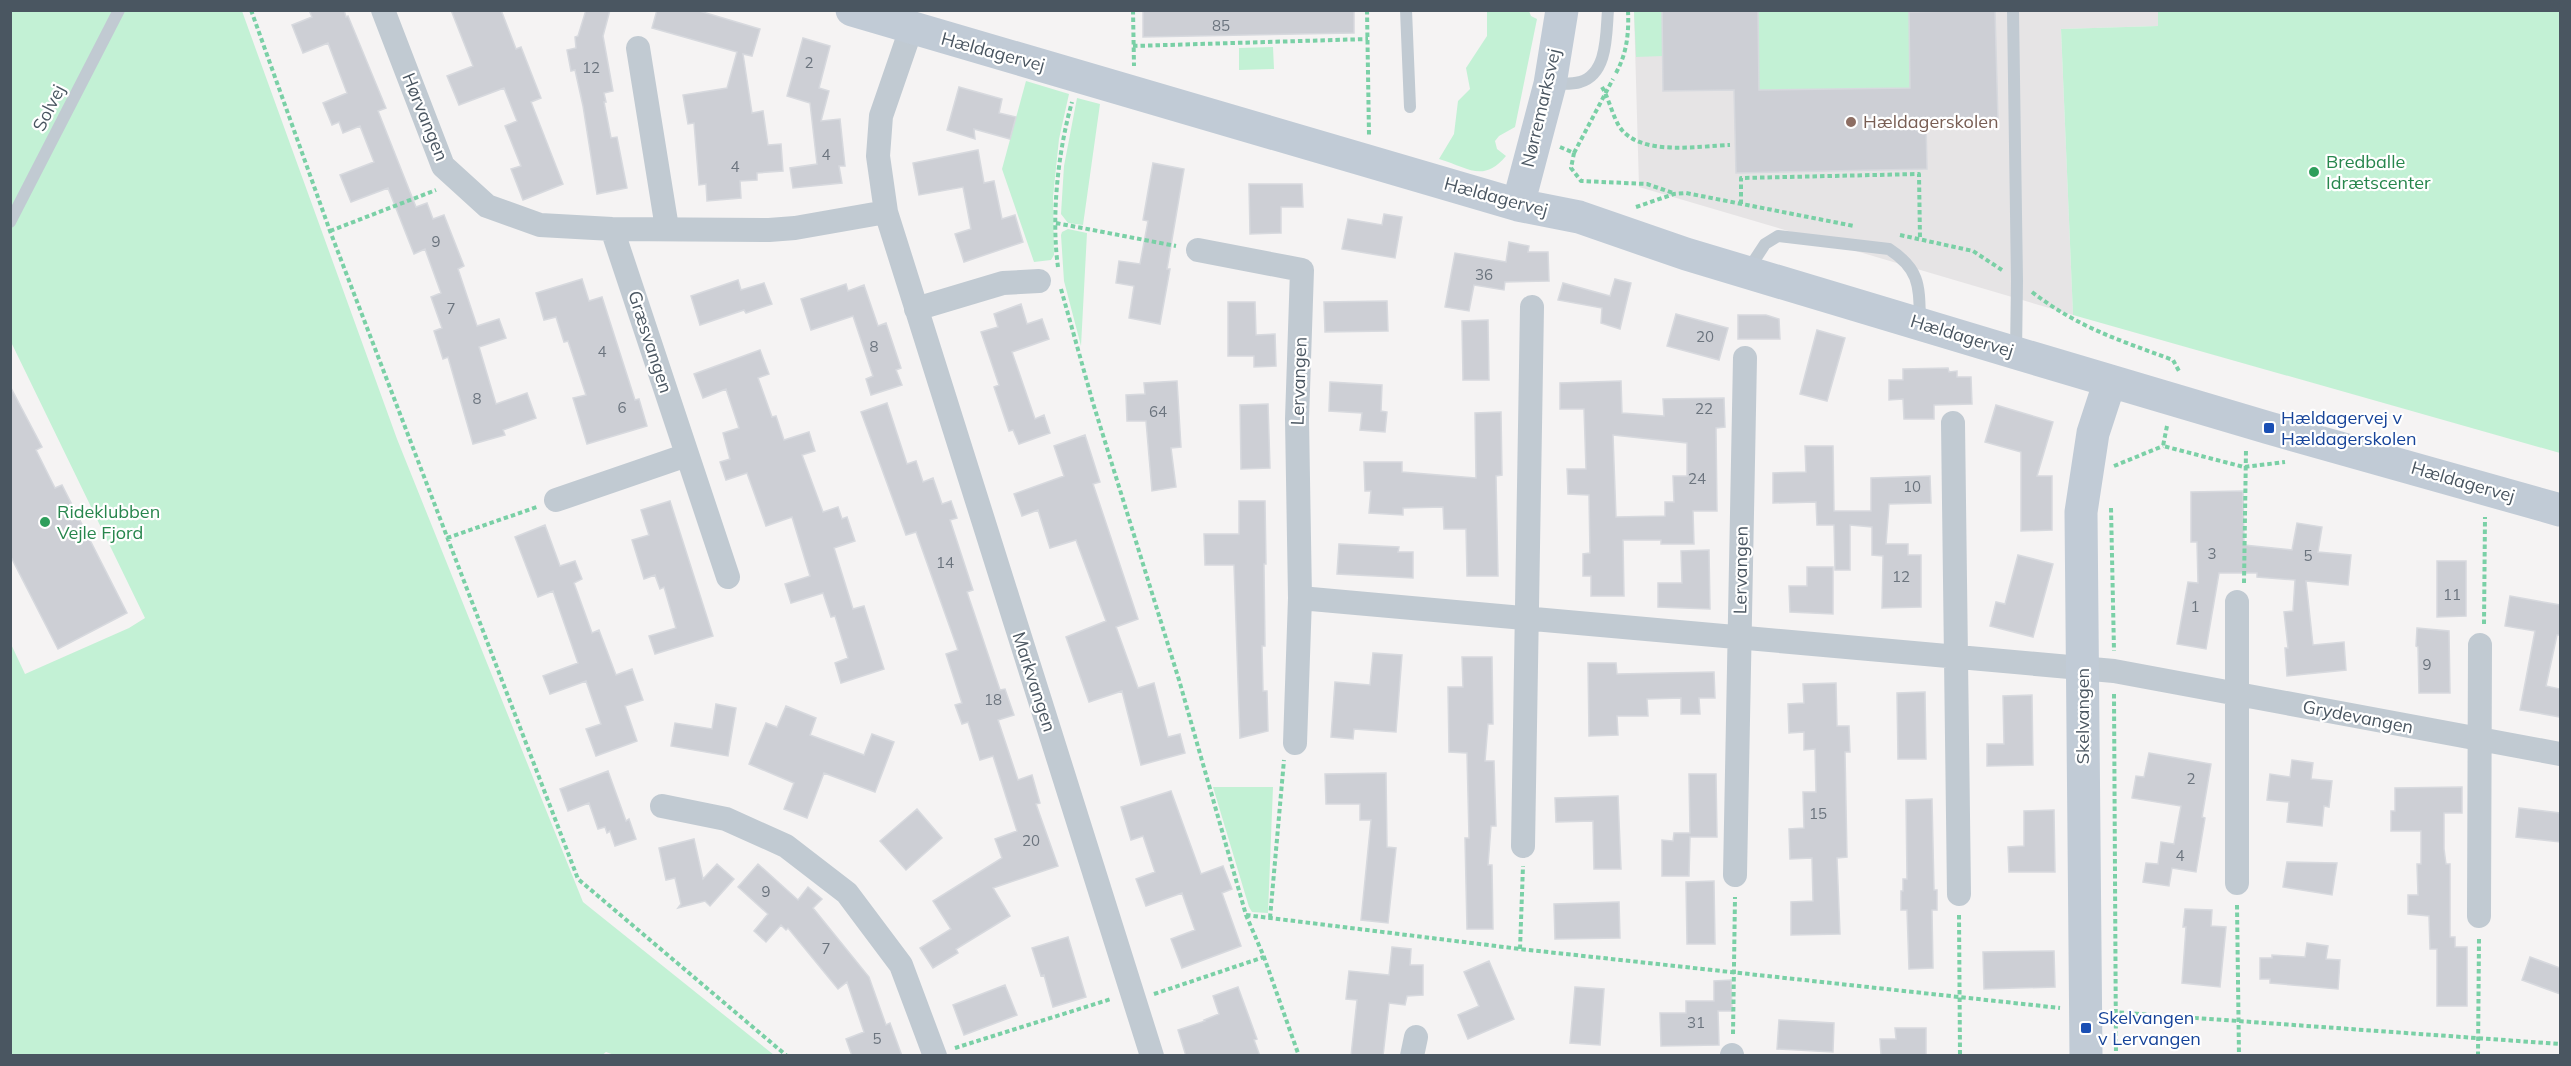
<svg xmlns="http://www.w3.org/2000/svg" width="2571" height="1066" font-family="Mulish,sans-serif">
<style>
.education{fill:#e6e4e5}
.green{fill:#c3f1d5}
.building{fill:#cdcfd5;stroke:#d7d9de;stroke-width:1.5;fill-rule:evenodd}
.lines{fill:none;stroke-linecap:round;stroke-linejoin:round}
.path{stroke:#7ad0a6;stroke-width:4;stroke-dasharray:4.5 3;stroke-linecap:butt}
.lane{stroke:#c1cad2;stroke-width:12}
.street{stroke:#c1cad2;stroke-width:24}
.secondary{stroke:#c1cbd6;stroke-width:33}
.education-dot{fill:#8d6e63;stroke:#fff;stroke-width:2}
.leisure-dot{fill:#2e9e5b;stroke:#fff;stroke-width:2}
.transit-dot{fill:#1a4fb4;stroke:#fff;stroke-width:2}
.labels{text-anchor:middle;stroke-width:4.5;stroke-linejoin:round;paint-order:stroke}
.number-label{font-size:15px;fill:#6b747e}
.street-label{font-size:18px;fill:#4a5661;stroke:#fff}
.education-label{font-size:18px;fill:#785e54;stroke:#fff;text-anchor:start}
.leisure-label{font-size:18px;fill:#27864d;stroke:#fff;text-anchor:start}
.transit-label{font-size:18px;fill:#164399;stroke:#fff;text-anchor:start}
</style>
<rect width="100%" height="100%" fill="#f5f3f3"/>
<path class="education" d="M1634 11H2158V26L2061 29 2073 315 1639 187Z"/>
<path class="green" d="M2158 10 2560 11V453L2073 315 2061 29 2158 26Z
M11 11H242L397 439 583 902 774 1055 617 1056 606 1052 601 1056 11 1055 10 642 25 674 129 628 145 618 11 342Z
M1487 11H1529L1531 16 1537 19 1515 127 1499 136 1495 141 1497 149 1506 156C1483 183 1469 168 1439 159L1454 134 1458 101 1470 89 1466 68 1487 36Z
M1634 11H1662L1663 56 1636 57Z
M1758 11H1909L1910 88 1759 90Z
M1273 47 1274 69 1239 70V48Z
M1026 81 1069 94 1059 139 1053 197 1054 255 1051 260 1034 262 1002 169Z
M1077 98 1100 104 1083 225 1068 223 1061 214 1064 166Z
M1068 229 1087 233 1081 346 1064 281 1061 235 1062 232Z
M1213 787H1273L1268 913 1252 912 1249 907Z"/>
<path class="building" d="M309 10H344L346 17 348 16 386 108 378 111 416 207 427 203 433 219 444 215 464 266 458 269 477 326 499 319 506 338 479 347 496 404 527 393 536 418 503 430 505 435 473 444 448 357 443 359 434 331 442 328 431 297 441 293 425 249 414 254 388 188 351 202 340 175 374 162 360 126 343 133 339 122 332 125 323 103 347 93 328 43 303 53 292 25 312 17Z
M451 10H501L516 49 521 47 541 98 531 102 563 184 523 200 511 169 521 166 505 126 517 121 504 88 459 105 447 76 473 66Z
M586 10H610L603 36 613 91 604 93 606 102H604L611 138 617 137 627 188 597 194 583 106 575 70 571 71 567 50 576 48 575 37 578 36Z
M657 10H696L760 29 752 56 743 54 752 113 763 111 768 145 781 144 783 171 757 173V180L740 181 741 198 707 201 706 184 699 185 694 123 688 124 683 95 727 88 737 52 652 28Z
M1143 10H1354V33L1143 37Z
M1662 10H1758L1759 90 1910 88 1909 12 1995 10 1998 121 1926 122 1927 169 1736 173 1734 90 1663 91Z
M803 38 830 46 819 88 829 91 821 121 840 119 845 166H839L842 183 793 188 790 168 817 164 810 103 787 96Z
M959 87 1002 99 999 113 1016 117 1010 139 974 129 975 139 947 130Z
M978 150 984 183 994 181 1002 219 1015 215 1023 242 964 262 955 234 971 229 963 187 919 195 913 163Z
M1153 163 1184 169 1167 269H1170L1160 324 1129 318 1134 286 1116 283 1119 261 1140 264 1148 221 1143 220Z
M1249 184H1302L1303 207H1281V233L1250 234Z
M1384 214 1402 217 1395 258 1342 249 1348 219 1382 225Z
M1509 242 1529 246 1528 252H1548L1549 281 1505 282 1504 290 1474 285 1469 311 1445 307 1455 253 1506 262Z
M582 279 589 301 602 297 635 400 639 399 647 426 587 444 573 398 586 395 568 341 564 342 556 317 544 320 536 293Z
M1615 279 1631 283 1620 329 1601 323 1602 308 1558 300 1563 283 1610 296Z
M738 280 741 290 764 283 772 304 746 313 744 310 700 325 691 296Z
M846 284 848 291 864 285 878 326 886 323 901 368 896 370 902 385 871 395 866 379 873 376 853 316 811 330 801 299Z
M1387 301 1388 331 1325 332 1324 302Z
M1228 302H1255L1256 335 1275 334 1276 366 1254 367V356H1228Z
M1021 304 1027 324 1042 319 1049 339 1012 352 1035 419 1044 415 1050 433 1019 444 1013 430 1009 431 994 387 999 385 981 332 998 327 994 314Z
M1676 314 1728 328 1719 360 1667 346Z
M1738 315H1766L1779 319 1780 339H1738Z
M1488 320 1489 380H1463L1462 321Z
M1817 330 1845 338 1827 401 1800 394Z
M760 350 769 374 758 378 772 417 776 416 784 440 809 432 815 451 802 455 823 512 838 507 842 519 847 517 855 541 834 548 853 609 864 606 884 669 841 683 835 663 848 658 835 616 831 617 823 593 791 603 785 584 810 576 792 517 766 526 747 473 726 480 720 462 730 459 723 433 739 428 726 389 703 398 694 374Z
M1948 368 1949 372 1957 371V377H1971L1972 404 1934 405V419H1904L1903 399 1889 400V380H1903V369Z
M1177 381 1181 447 1171 448 1176 487 1152 491 1146 421H1127L1126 395 1145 394 1144 383Z
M1621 381 1622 413 1664 416 1663 399 1724 398 1725 427 1716 428 1717 511H1693L1694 544H1661V540H1623L1624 596H1591V576H1583V554L1590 553 1589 495 1568 494 1567 469H1586L1584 409H1560V383ZM1613 435 1687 443V476H1673L1674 502H1665V516L1616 517Z
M1330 382 1382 385 1381 411 1387 412 1385 432 1360 430 1362 413 1329 411Z
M10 386 42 447 36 450 55 488 62 485 127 613 58 649 10 555Z
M887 403 907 464 916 461 923 482 933 478 942 504 951 501 957 518 950 520 973 590 967 592 1000 690 1005 689 1014 715 998 720 1018 780 1032 775 1040 803 1036 804 1058 866 993 888 1010 916 956 949 958 953 933 968 920 948 951 929 933 901 1002 858 995 839 1017 831 993 756 980 760 968 722 962 724 955 705 962 703 946 654 958 650 916 532 906 535 861 412Z
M1268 404 1270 468 1241 469 1240 405Z
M1996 405 2053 422 2037 476H2052V530L2021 531V452L1985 442Z
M1501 412 1502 475 1496 476 1498 576H1467L1466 529H1444L1443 507 1403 508V515L1369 513 1371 491H1365L1364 462H1402V472L1476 478 1475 413Z
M1085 435 1100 482 1093 484 1138 619 1116 627 1138 688 1154 683 1168 737 1180 734 1185 753 1141 765 1122 691 1089 702 1066 637 1106 621 1076 540 1050 548 1038 510 1022 516 1014 494 1064 476 1054 446Z
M1805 446H1833L1834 511H1871V478L1930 476 1931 503 1889 504 1886 544H1908V555H1921V607L1882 608 1883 556 1872 555V527L1850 525V570H1835L1834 525H1817L1816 502 1773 503V473L1806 472Z
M2243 491 2244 545 2292 550 2297 523 2322 527 2318 552 2351 555 2348 585 2306 581 2313 645 2344 642 2346 670 2287 676 2285 648H2288L2284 612 2293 611 2295 580 2257 577V573H2219L2206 649 2177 644 2188 582 2198 583 2197 542H2191V492Z
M670 501 713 636 655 654 649 636 676 628 664 587 660 589 655 575 644 579 632 540 649 535 641 510Z
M1239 501H1265L1266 564H1264L1265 646H1262L1263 691H1267L1268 731 1240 738 1234 565H1205L1204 534H1239Z
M545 525 560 566 575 561 582 579 574 583 592 633 599 630 616 675 632 669 643 700 625 706 637 741 596 756 586 729 601 724 586 681 550 694 543 676 578 663 553 591 538 597 515 537Z
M1339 544 1399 547 1398 552H1413V578L1337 574Z
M1709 550 1710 609 1658 607V583H1682L1681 551Z
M2018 555 2053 564 2033 637 1990 626 1996 602 2005 604Z
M2437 561H2466V616L2437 617Z
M1807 567H1833V614L1790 612 1789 586H1807Z
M2510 596 2560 605V635H2557L2546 686 2560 689V717L2520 710 2535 631 2505 626Z
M2417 628 2449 631 2450 693H2419L2418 647 2416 646Z
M1373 653 1402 655 1396 732 1354 729 1353 739 1331 737 1335 682 1370 685Z
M1462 657H1492L1493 724H1488L1485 761H1494L1496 826H1491L1488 865H1492L1493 929H1467L1465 838H1469L1467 753 1449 752 1448 687H1463Z
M1588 663H1616L1617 674 1714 672 1715 698H1699L1700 714H1681V698L1647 699 1648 716H1617L1618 735 1589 736Z
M1836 683 1837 726H1849L1850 752H1845L1847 857 1837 858 1840 934 1791 935V902L1813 901 1812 858 1790 859 1789 829 1804 828 1803 792H1816L1815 749 1804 750V732L1789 733 1788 704 1804 703 1803 684Z
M1925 692 1926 759H1898L1897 693Z
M2032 695 2033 765 1987 766V744H2004L2003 696Z
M716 704 736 708 728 756 671 746 675 723 712 729Z
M786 706 816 718 810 735 864 755 872 734 894 742 875 792 824 773 807 818 784 809 794 783 749 764 766 723 777 727Z
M2149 753 2211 764 2202 817 2205 818 2196 872 2172 868 2169 886 2143 882 2146 863 2158 864 2161 842 2174 844 2181 806 2132 798 2136 776 2144 777Z
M2292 760 2313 763 2311 779 2332 781 2329 807 2324 806 2322 826 2287 822 2289 802 2267 800 2270 774 2290 777Z
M608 771 626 821 629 819 636 839 615 846 610 831 607 833 605 827 598 829 589 803 568 811 560 789Z
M1386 773 1387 847 1396 848 1388 923 1361 920 1371 820H1360V804H1326L1325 774Z
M1689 774H1716L1717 837H1690L1689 876H1662V840L1673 841 1674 833H1690Z
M2462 787V813H2444V849L2446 864H2450V937H2455V947H2467V1006H2437V949H2430L2429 916 2408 914V895H2418L2417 864H2421V831H2391V811H2395V788Z
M1171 791 1201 874 1223 866 1232 889 1222 893 1241 946 1182 968 1171 939 1195 930 1182 893 1146 906 1136 879 1155 872 1143 836 1131 840 1121 807Z
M1618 796 1621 869H1594L1593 821 1556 822 1555 798Z
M1932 799 1934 890H1937V910H1932L1933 968 1909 969 1907 910H1901V891H1903V879H1907L1906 800Z
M2519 808 2560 813V842L2516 837Z
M917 809 942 838 906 870 880 841Z
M2054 810 2055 872H2009L2008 847 2024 846V811Z
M694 839 703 879 717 864 734 879 710 906 705 901 678 908 681 904 675 878 666 880 659 848Z
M2287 862 2337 863 2332 895 2283 887Z
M758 864 798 900 808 887 822 899 813 908 869 977 886 1025 890 1023 902 1056H852L846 1039 864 1032 847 982 838 989 788 928 786 930 781 925 766 942 754 931 768 914 738 887Z
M1714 881 1715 944H1687L1686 882Z
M1619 902 1620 938 1555 939 1554 904Z
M2185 909 2212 910 2211 926 2226 927 2220 987 2182 983 2186 927H2183Z
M1068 937 1086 997 1053 1007 1044 975 1041 976 1032 948Z
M2307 943 2328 946 2326 959 2340 960 2338 989 2270 983V979H2260V958H2272V955L2305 957Z
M1392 947 1411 949 1410 965H1423V995L1407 996 1405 1005 1389 1003 1383 1056H1351L1357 1000 1346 999 1349 971 1389 975Z
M2054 951 2055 987 1984 989 1983 952Z
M2530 957 2560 968V994L2522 980Z
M1489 961 1514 1019 1468 1039 1458 1015 1479 1006 1464 972Z
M1731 980 1732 1011H1718L1719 1045 1661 1046 1660 1013H1686V1001H1714V981Z
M1005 985 1017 1015 964 1035 953 1005Z
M1238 987 1257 1039 1254 1040 1260 1056H1186L1178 1030 1205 1021 1204 1020 1219 1014 1213 996Z
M1575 987 1604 989 1600 1045 1570 1043Z
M1779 1020 1834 1023 1833 1052 1777 1049Z
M1895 1028H1926V1056H1881L1880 1039H1896Z"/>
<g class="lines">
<path class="path" d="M251 10 330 231 578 879 787 1056
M1133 10 1134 66
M1367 10 1369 135
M1133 46 1368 39
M1616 73C1627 53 1629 33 1628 10
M1602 87C1609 99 1612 114 1619 126 1638 157 1699 146 1730 145
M1560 147 1574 153 1571 168 1581 181 1647 184 1673 193
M1574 153 1613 79
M1741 204V178L1919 174 1920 239
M1636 207 1674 194 1686 193 1854 226
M1056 223 1176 246
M330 231 436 190
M1900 235 1973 251 2002 270
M1058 267C1051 217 1058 151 1072 102
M1061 289 1093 403 1179 680 1246 915 1264 957 1299 1056
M2032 292C2079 328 2119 340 2173 360L2180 373
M2167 426 2163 446 2244 467 2285 462
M2114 466 2163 446
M2111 508 2114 651
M447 538 537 507
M2244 583 2246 449
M2484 624 2485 517
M2114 694 2116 1056
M2237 905 2239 1056
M1246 915 1520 949 2060 1008
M1959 915 1960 1056
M1270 918 1284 760
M1520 949 1523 866
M1154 994 1264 957
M2112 1012 2560 1044
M1733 1034 1735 897
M955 1048 1111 999
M2478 1056 2479 938"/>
<path class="lane" d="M1406 10 1410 107
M2013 11 2017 281 2016 352
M1551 84C1559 83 1571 85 1580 82 1608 74 1606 34 1608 10
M10 222 119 10
M1748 270 1765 244 1778 236 1889 249C1921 270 1919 287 1920 322"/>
<path class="street" d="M383 10 443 166 487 206 540 225 612 229 769 230 795 228 886 212
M911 29 881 116 878 156 886 212 1152 1056
M638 48 667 228
M612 229 728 577
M1198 250 1302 270 1297 419 1300 598 1295 743
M916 309 1003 283 1039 281
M1953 423 1959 894
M556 500 687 455
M1300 598 2114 671 2560 754
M662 806 726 819 786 846 847 893 901 965 935 1056
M1523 846 1532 307
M1735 875 1745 358
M2237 883V602
M2479 916 2480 645
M1412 1056 1416 1037
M1732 1056V1055"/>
<path class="secondary" d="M852 10 1518 205 1579 217 1686 254 2016 353 2269 428 2560 510
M1518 205 1550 84 1562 10
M2086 1056 2081 512 2093 433 2110 381"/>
</g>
<circle class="education-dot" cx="1851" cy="122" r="6"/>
<g class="leisure-dot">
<circle cx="2314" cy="172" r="6"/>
<circle cx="45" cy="522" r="6"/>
</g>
<g class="transit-dot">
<rect x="2263" y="422" width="12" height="12" rx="3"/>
<rect x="2080" y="1022" width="12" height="12" rx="3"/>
</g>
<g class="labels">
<g class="number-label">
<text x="1221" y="31">85</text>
<text x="809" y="68">2</text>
<text x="591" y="73">12</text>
<text x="826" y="160">4</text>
<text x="735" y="172">4</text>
<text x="436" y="247">9</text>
<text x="1484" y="280">36</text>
<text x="451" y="314">7</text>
<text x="1705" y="342">20</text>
<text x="874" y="352">8</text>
<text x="602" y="357">4</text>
<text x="477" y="404">8</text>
<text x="622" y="413">6</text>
<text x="1704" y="414">22</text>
<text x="1158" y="417">64</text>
<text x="1697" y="484">24</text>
<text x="1912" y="492">10</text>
<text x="2212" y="559">3</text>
<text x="2308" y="561">5</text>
<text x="945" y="568">14</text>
<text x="1901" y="582">12</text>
<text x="2452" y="600">11</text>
<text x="2195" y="612">1</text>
<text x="2427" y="670">9</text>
<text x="993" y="705">18</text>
<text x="2191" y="784">2</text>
<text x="1818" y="819">15</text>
<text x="1031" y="846">20</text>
<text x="2180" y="861">4</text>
<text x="766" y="897">9</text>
<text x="826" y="954">7</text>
<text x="1696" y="1028">31</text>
<text x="877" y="1044">5</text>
</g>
<g class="street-label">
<text transform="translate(993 52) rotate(15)" y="6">Hældagervej</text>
<text transform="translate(49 108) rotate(-63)" y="6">Solvej</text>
<text transform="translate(1541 108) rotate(-77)" y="6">Nørremarksvej</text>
<text transform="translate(425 117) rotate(68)" y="6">Hørvangen</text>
<text transform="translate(1496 197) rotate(15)" y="6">Hældagervej</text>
<text transform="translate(1962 336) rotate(17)" y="6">Hældagervej</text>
<text transform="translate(650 342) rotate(72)" y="6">Græsvangen</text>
<text transform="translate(1299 381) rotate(-88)" y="6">Lervangen</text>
<text transform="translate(2463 482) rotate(16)" y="6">Hældagervej</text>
<text transform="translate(1741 570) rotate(-89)" y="6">Lervangen</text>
<text transform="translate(1034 682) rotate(72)" y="6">Markvangen</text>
<text transform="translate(2083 716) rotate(-90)" y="6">Skelvangen</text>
<text transform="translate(2358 717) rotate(11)" y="6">Grydevangen</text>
</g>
<g class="education-label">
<text x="1863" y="128">Hældagerskolen</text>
</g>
<g class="leisure-label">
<text x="2326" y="168">Bredballe<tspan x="2326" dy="21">Idrætscenter</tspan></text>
<text x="57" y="518">Rideklubben<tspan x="57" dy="21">Vejle Fjord</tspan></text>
</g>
<g class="transit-label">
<text x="2281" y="424">Hældagervej v<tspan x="2281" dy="21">Hældagerskolen</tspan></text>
<text x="2098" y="1024">Skelvangen<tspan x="2098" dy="21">v Lervangen</tspan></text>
</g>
</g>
<rect width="2571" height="1066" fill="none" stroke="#4a5661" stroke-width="24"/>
</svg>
